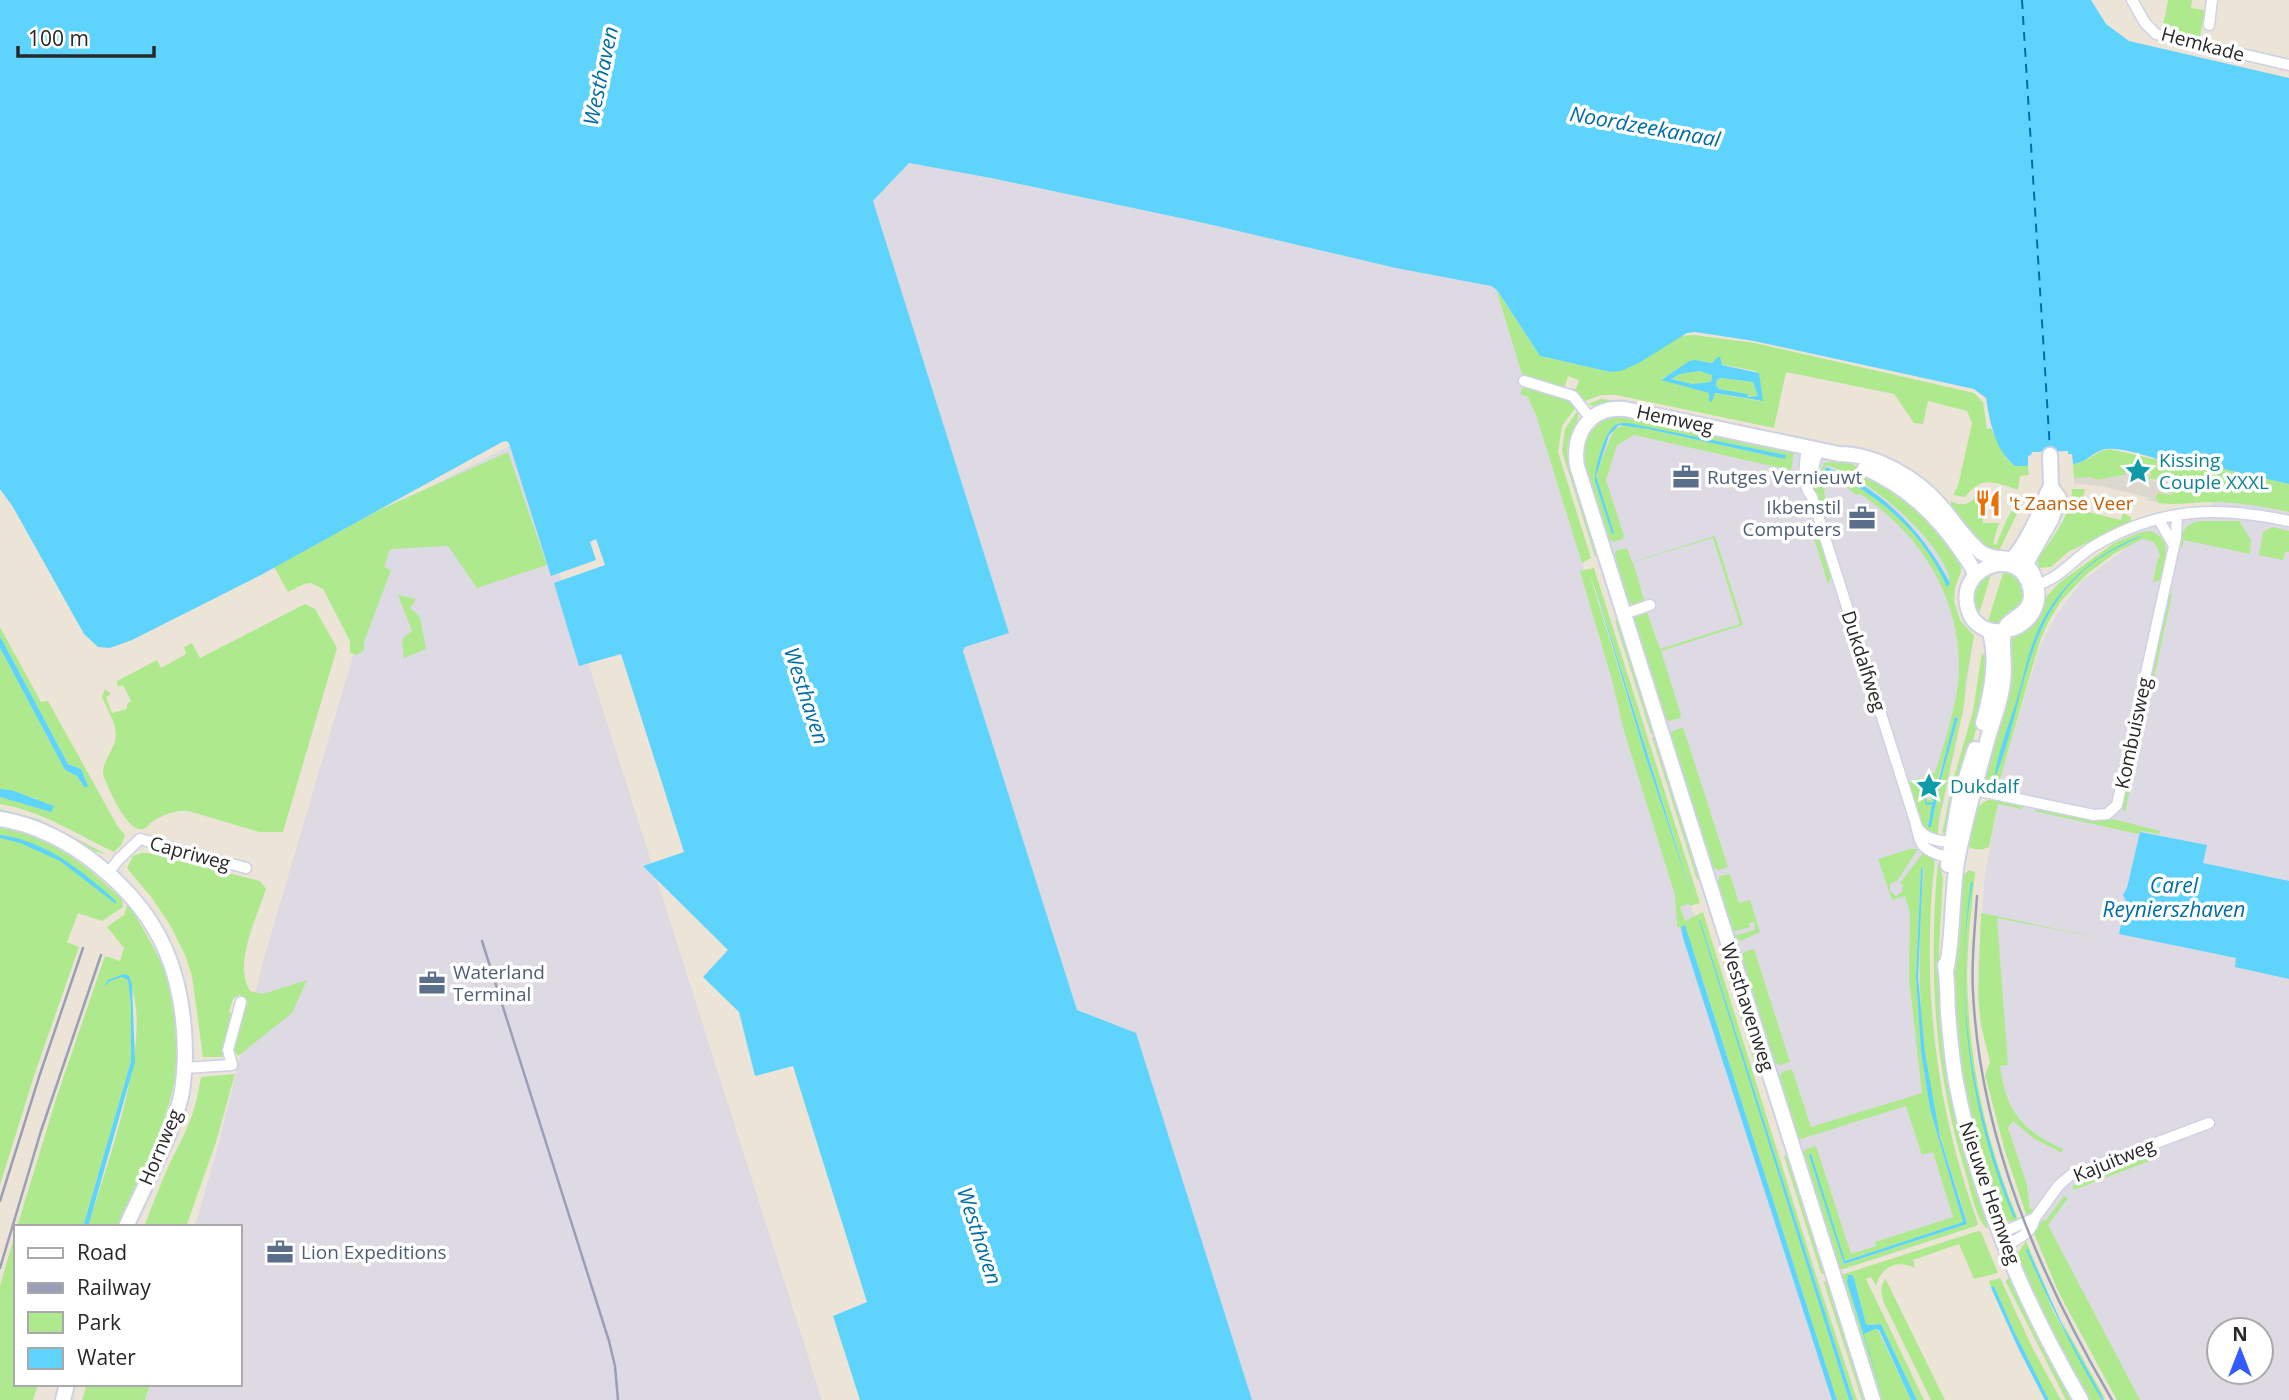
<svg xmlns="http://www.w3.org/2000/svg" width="2289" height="1400" font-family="'Open Sans',sans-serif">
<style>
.industrial{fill:#dddae4;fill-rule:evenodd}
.green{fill:#aeea8d;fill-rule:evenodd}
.plaza{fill:#dcd7cf}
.water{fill:#5ed4fc;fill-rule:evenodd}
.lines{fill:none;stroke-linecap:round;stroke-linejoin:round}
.ferry{stroke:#006ea5;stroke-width:2;stroke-dasharray:9 7;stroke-linecap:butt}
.street-casing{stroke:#cdd2e4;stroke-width:13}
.secondary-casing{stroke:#cdd2e4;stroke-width:18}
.street{stroke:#fff;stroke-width:10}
.secondary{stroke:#fff;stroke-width:14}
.rail{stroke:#9a9fb5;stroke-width:2.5}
.labels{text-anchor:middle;stroke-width:7;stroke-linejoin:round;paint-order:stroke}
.street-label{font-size:19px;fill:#282828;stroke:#fff}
.culture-label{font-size:19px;fill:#0d838f;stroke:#fff;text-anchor:start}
.service-label{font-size:19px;fill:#4e5e75;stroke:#fff;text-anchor:start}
.food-label{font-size:19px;fill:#c56008;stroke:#fff;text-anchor:start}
.water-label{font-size:21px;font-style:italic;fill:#006ea5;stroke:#fff}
</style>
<rect width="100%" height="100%" fill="#ede4d8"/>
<path class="industrial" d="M909 163 991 178 1204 223 1396 268 1491 286 1497 290 1522 329V374L1525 377 1520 394 1528 397 1536 415 1847 1400H1184L1077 1011 963 651 965 647 1009 633 873 202Z
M1605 419 1791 448 1850 463 1955 553 1960 562 1961 572 1955 587 1954 601 1960 620 1974 636 1963 710 1937 834 1931 895 1928 967 1932 1027 1941 1092 1956 1156 1978 1224 1976 1226 1840 1270 1830 1249 1581 459 1597 424Z
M518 442 822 1400H145L150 1384H240V1227H195L219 1143 264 958 398 503Z
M2211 502 2251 504 2289 512V1400H2117L2059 1293 2027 1217 2033 1210 2030 1209 2027 1185 2012 1141 1981 1025 1978 964 1985 874 1998 804V786L2040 646 2057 614 2081 582 2126 548 2123 526 2142 521 2154 513 2214 505ZM2219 1330H2261V1372H2219Z"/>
<path class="green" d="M2168 0H2192L2191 8 2205 10 2200 37 2169 31 2163 26Z
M1496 289 1540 356 1610 372 1639 363 1680 336 1694 335 1755 343 1974 393 1983 402 1987 429 1991 428 2006 458 2015 466H2028L2029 475 2020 476 2018 490C1995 482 1982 475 1965 497L1953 495 1958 486 1972 423 1967 411 1928 401 1923 424 1914 423 1894 394 1786 372 1774 428 1616 395H1601L1585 401 1568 389 1570 388 1576 389 1579 380 1568 376 1564 389 1522 374ZM1695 360C1716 363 1734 367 1756 371L1760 401 1714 393 1710 402 1709 393 1661 379Z
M1699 371 1712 375 1711 382 1693 384 1671 379 1680 374Z
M1721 378 1753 382 1758 396 1748 397 1746 394 1719 389 1716 385 1717 380Z
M1522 387C1528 389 1533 388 1539 389 1551 392 1567 398 1576 407L1562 426 1558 452 1591 558 1582 563 1536 415 1528 397 1520 394Z
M1601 399 1631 402 1773 433 1614 403 1596 407 1588 404Z
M1578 410C1580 426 1567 437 1567 454L1599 551 1595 557 1562 451 1565 429Z
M1624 413 1794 450 1791 473 1790 470 1634 435 1617 445 1606 480 1624 536 1622 539 1614 542 1606 538C1591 495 1554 425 1624 413ZM1624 423 1786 455 1785 459 1648 429 1625 425 1614 429 1597 472V484L1613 534 1595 476 1610 430 1616 424Z
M2109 449 2168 462 2169 465 2170 463 2186 466H2210L2289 484V512C2264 507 2239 502 2213 502 2194 502 2177 506 2158 503L2155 497 2158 493H2162V480L2148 479 2151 475 2149 469 2133 464 2127 469 2125 475 2097 480 2092 478H2074L2073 464C2088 463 2095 451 2109 449Z
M508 452 547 565 477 588 448 546 390 549 384 567 391 570 364 642V650L357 655 350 653V641L323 589 311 583 304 584 288 592 274 567 377 511Z
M1829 462 1850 463 1870 473 1926 514 1960 562 1961 572 1955 587 1954 601 1960 620 1974 636 1966 680 1964 706 1939 819 1938 834 1935 835C1917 830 1914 802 1909 785L1911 780 1920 778 1928 800H1931L1935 781 1925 784 1923 777 1935 773C1944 744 1954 714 1958 684 1966 606 1924 536 1860 494L1856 495C1847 486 1834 476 1824 490L1827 512 1821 510C1818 500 1812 488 1816 479 1818 473 1823 468 1824 463ZM1825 465C1864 473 1946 543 1950 583L1947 586C1924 533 1878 492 1825 470ZM1957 716 1958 718 1941 779 1931 826H1928L1939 775Z
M2072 489H2085L2080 510 2121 520 2123 513 2131 517V522L2068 552 2051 567 2039 568 2037 559C2052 540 2072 513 2072 489Z
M1979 492V501H1982L1983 523H1999L1993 543 1996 545C2003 530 2009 507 2024 499L2000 549C1977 551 1964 525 1951 508V501C1964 508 1972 503 1979 492Z
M1809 521 1815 524 1832 576 1828 584Z
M2199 521H2239L2251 540 2250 554 2184 540 2182 548 2178 543C2182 531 2186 524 2199 521Z
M2272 527 2289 531V552H2285L2283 560 2259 555 2263 532Z
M2150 531C2173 539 2165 558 2161 577L2159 581 2153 582 2158 558H2160L2159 551 2154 542 2142 539 2115 553 2087 574 2061 601 2048 623 2040 641 1998 786 1991 787 1987 784 1984 776 2012 639 2037 619 2047 596 2059 583 2114 543 2142 532Z
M1715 536 1743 625 1661 651 1681 715 1680 718 1669 721 1665 720 1632 622 1636 614 1647 612 1660 649 1740 624 1713 538 1633 562 1644 600 1634 605 1624 600 1612 560 1616 551 1627 548 1632 562Z
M1594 568 1700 903 1690 906 1689 903 1680 907 1685 921 1703 912 1815 1272 1857 1400H1853L1700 920 1849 1400H1837L1697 962 1682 926 1681 928 1677 926 1675 895 1624 731 1612 680 1580 571ZM1590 575 1601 605 1693 898 1645 755Z
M2004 570 2011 571 2025 586V601L2000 625 1988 621Z
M1992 571 1979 614 1972 603 1976 583Z
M2168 593 2172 594 2125 813 2122 807Z
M398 595 416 599 410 608 420 617 426 649 404 658 402 639 412 631Z
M305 604 315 609 337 648 283 832H259L188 811C175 810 163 815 152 822 149 824 147 828 143 829 127 833 107 786 103 774 103 761 112 752 115 741 119 727 107 710 102 697L105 689 111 694 106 697 112 713 127 709V704L131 701 123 685 118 687 117 681 157 660 161 668 186 654 184 647 192 643 200 658Z
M1620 620 1656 733 1651 734 1615 621Z
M0 627 41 702 48 701 118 827 125 835 121 845 114 852C76 834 42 811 0 804V797L18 801 37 799 0 789V648L65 770 77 776 85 788 81 769 68 764 0 636Z
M1982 652 1983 655H1985C1987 713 1962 771 1950 828L1942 834 1952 784 1973 711Z
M1683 727 1728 867 1718 870 1708 865 1669 735 1671 732Z
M1657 736 1702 878 1697 880 1652 737Z
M1993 799 2024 807 2021 809 1998 804 1989 847C1982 851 1972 850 1966 845 1971 827 1971 802 1993 799Z
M2038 808 2100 821 2113 819 2160 831 2159 834 2141 831 2138 834 2034 811Z
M0 809 38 819 106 854 86 849 0 814Z
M0 826C51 834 86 866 122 899L123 907 102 921 78 913 67 942 79 947 34 1076 0 1185Z
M1910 849H1918L1897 881 1890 884V891L1896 896 1902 892 1903 885 1900 883 1923 853 1935 858C1921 984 1935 1105 1978 1224L1976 1226 1840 1270 1830 1249 1801 1156 1806 1149 1816 1146 1851 1254 1876 1246 1875 1242 1953 1217 1933 1152 1922 1155 1906 1106 1801 1139 1795 1136 1777 1082 1782 1072 1792 1069 1811 1127 1922 1093 1909 978 1910 913 1905 896 1892 900 1878 859ZM1924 869C1917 950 1917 1030 1934 1110 1942 1149 1957 1185 1967 1224L1845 1264 1843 1263 1836 1237 1845 1261 1963 1222 1930 1109 1921 1051 1916 977 1921 870Z
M141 853H148L260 881 266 889C257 917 233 964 250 991L263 994 307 980 292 1013 238 1056 233 1049 247 1003 240 994 233 999 229 1012 232 1014 222 1057H203L192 976 185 955 170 925 152 898 127 868 133 856Z
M1938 861 1943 878 1939 951 1942 1027 1990 1227 1986 1228C1975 1216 1971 1191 1966 1174 1934 1072 1928 968 1938 861Z
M1969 870 1975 872C1972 908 1967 943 1967 979 1969 1062 1986 1145 2019 1221 2013 1223 2007 1222 2002 1217 1974 1137 1950 1053 1953 967 1954 937 1958 907 1961 877Z
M1730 874 1739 903 1750 900 1760 932 1741 941 1733 936 1755 930 1754 922 1749 923 1750 927 1732 932 1715 887 1720 876Z
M128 903C145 933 164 961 173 995 196 1076 149 1154 119 1227H88C104 1172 162 1020 124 974L109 981 123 977 128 979 131 1006V1061L83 1227H17L56 1099 105 956 120 961 124 948 107 927 124 915Z
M1981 913 2105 939 1997 918 2008 1065 2000 1066C2006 1111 2022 1131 2063 1149L2062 1153 2033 1138 2013 1121 2008 1128 2027 1185 2030 1209H2035L2027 1217 2005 1151 1985 1075 1990 1062 1981 1025 1978 996Z
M1754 949 1790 1062 1780 1065 1770 1060 1739 962 1744 952Z
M1725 950 1764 1073 1758 1074 1720 952Z
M235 1074 216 1142 186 1227H144C152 1206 160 1185 169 1165 186 1131 195 1116 201 1077Z
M2148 1152 2154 1153 2157 1158 2074 1190 2072 1186 2105 1174 2109 1167Z
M1790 1154 1820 1248 1825 1275 1821 1273 1784 1156Z
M2064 1196 2068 1198 2048 1225 2140 1400H2117L2059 1293 2033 1231 2038 1223 2047 1219Z
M16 1230V1384H38L33 1400H0V1286Z
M1978 1231 1981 1232 1998 1273 1974 1279 1959 1244 1913 1260 1915 1268C1897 1259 1881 1267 1876 1286L1871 1277 1866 1279 1924 1400H1917L1881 1324 1870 1325 1866 1324 1854 1278 1864 1334 1875 1329 1878 1330 1911 1400H1877L1841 1275Z
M2026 1241 2059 1316 2106 1400 2101 1395 2068 1335 2029 1250 2053 1311 2102 1400H2088L2049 1328 2019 1261 2018 1253Z
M2011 1277 2073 1400H2066L2006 1282 2007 1279Z
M1885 1278 1945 1400H1931L1883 1301 1881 1288Z
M2000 1278 2032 1347 2061 1400H2049L2014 1331 1994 1286 1991 1287 1989 1281Z
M1827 1279 1867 1400H1862L1824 1283Z
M87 1384H150L145 1400H82Z"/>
<path class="plaza" d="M2133 464 2149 469 2151 475 2148 478 2150 480 2159 481 2166 475 2173 476 2172 495 2158 493 2155 497 2158 503 2143 498 2154 499 2101 486 2074 484V478L2092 477 2096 480 2125 475 2128 466Z"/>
<path class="water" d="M0 0H2091L2106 24 2129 41 2289 78V484L2210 466H2186L2171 463 2168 465V462C2152 458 2117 445 2102 450 2092 453 2086 463 2073 464L2072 454H2068V451L2032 452 2031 455 2028 456V466H2015C1995 450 1990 423 1986 398L1974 389 1754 341 1695 332 1687 333 1639 363 1621 371 1610 372 1549 358 1540 356 1497 290 1491 286 1396 268 1204 223 991 178 909 163 873 201 1009 633 965 647 963 651 1077 1010 1136 1033 1252 1400H860L833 1316 867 1302 793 1066 755 1076 739 1012 703 977 728 950 643 866 684 852 621 654 579 666 554 583 605 565 596 539 590 542 596 560 551 576 509 443 506 441 502 442 259 576 132 640 110 648 98 647 84 634 13 507 0 489Z
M1718 357H1720L1722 365 1759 373 1763 401 1715 393 1712 401 1709 402V393L1661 380 1689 361 1695 360 1712 363ZM1699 371 1712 375 1711 382 1693 384 1671 379 1680 374ZM1721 378 1753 382 1758 396 1748 397 1747 394 1719 389 1716 385 1717 380Z
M1628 423 1786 455 1785 459 1648 429 1619 425 1609 435 1596 476 1614 533 1612 534 1595 481C1594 470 1604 436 1612 428 1616 423 1622 423 1628 423Z
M1826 467C1881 487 1923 532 1950 583L1947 587C1923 532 1878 493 1825 470Z
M2144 535C2128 543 2108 551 2093 563 2021 618 2026 705 1994 780 1997 755 2008 727 2016 702 2023 680 2027 656 2036 635 2055 588 2096 551 2144 535Z
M1591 574 1693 899 1645 755Z
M0 636 68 764 81 769 88 786 85 788 77 776 65 770 0 648Z
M1955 717 1958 718 1941 779 1931 827H1928L1932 804 1926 805 1920 785 1927 803 1933 802Z
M0 789 11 790 54 806 51 812 0 797Z
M2140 832 2207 845 2203 863 2289 881V979L2235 967 2236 958 2119 934 2126 901 2123 895 2127 888Z
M0 835C45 840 84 872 116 901V904L60 861 20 843 0 838Z
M1923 868 1918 977 1925 1053 1940 1137 1967 1224 1844 1264 1809 1155 1811 1154 1845 1261 1963 1222 1930 1109 1921 1051 1916 977 1921 869Z
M1971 882H1973C1951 993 1974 1114 2016 1217L2014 1218C1969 1113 1954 994 1971 882Z
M1699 920H1700L1853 1400H1849Z
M1685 925 1837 1400H1832L1683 938 1681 927Z
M124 974 129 976 132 984 135 1062 88 1227H83L131 1061V1006L128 980 122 977 110 981 104 987 108 980Z
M2028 1249 2062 1324 2104 1400H2102C2073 1352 2049 1301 2026 1250Z
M1848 1275H1852L1854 1278 1866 1324 1870 1325 1881 1324 1917 1400H1911L1879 1330 1875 1329 1864 1334 1884 1400 1847 1282Z
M1994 1286 2014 1331 2049 1400H2045L2019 1350 1992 1290 1991 1287Z"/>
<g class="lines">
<path class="ferry" d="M2022 0 2050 450"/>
<g class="street-casing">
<path id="street" d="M2132 0 2145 23 2156 34 2289 65
M2209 25 2212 0
M1524 381 1573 396 1591 419
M1807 447C1805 462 1801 485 1812 497L1916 824C1919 840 1920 848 1937 854 1944 856 1947 858 1954 856
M1811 483 1812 472 1818 450
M2159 520 2173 544
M2036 585C2060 579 2074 558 2094 546 2160 507 2217 506 2289 521
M1624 614 1650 605
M1970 789 2094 815 2107 814 2117 805 2176 537 2177 515
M1916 826C1925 839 1936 841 1951 842L1953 846
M107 874 119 859 140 839 246 868
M184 1068 232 1065 228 1050 241 1002
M2001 1233 2035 1218
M2006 1245C2018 1239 2032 1233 2035 1218L2059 1185 2071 1175 2209 1123"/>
</g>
<g class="secondary-casing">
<path id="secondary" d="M2050 455 2051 487
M1865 468C1906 486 1936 514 1962 552 1967 560 1972 565 1975 575
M2008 564C2022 550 2032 530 2040 512 2044 503 2045 495 2051 487
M2025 565 2051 520 2059 498 2051 487
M1983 723C1991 695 1999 658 1989 630
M0 819C68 830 139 888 166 951 180 984 185 1021 185 1056 184 1071 184 1089 179 1104 168 1144 143 1188 126 1227
M1948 865 1959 800 1975 749
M1945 965C1948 981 1947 997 1948 1013 1950 1036 1952 1060 1956 1082 1977 1194 2024 1302 2081 1400
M63 1400 67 1384
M1873 1400 1577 466C1572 433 1590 406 1625 409L1839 454C1875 454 1917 478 1940 505 1954 521 1965 540 1982 553 1999 565 2032 547 2037 589 2043 634 1974 649 1967 604 1960 565 2020 546 2030 587 2035 611 2019 613 2007 625 2003 630 2003 639 2003 645 2003 658 2005 670 2003 682 2001 701 1993 720 1988 738 1977 777 1966 817 1958 856 1951 895 1954 934 1946 972"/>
</g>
<use href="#street" class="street"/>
<use href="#secondary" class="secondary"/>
<path class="rail" d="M1977 896C1975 928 1971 960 1973 992 1980 1138 2039 1275 2112 1400
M482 941 609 1341 615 1366 618 1400
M0 1201 39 1077 83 948
M0 1268 41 1131 101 955"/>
</g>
<defs>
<g id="sight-bare" transform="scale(2.1)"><path d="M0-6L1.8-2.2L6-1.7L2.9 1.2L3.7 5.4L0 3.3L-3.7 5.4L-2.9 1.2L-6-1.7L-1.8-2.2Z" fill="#0f9aa8" stroke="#fff" stroke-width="2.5" paint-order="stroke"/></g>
<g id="office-bare" transform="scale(2.1)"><path d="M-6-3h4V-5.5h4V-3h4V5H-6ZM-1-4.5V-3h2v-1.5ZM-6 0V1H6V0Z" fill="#5c6f8a" stroke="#fff" stroke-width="2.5" paint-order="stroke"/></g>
<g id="restaurant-bare" transform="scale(2.1)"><path d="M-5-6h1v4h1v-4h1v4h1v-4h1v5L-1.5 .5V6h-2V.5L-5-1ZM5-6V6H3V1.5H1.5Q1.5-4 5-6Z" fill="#e8710a" stroke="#fff" stroke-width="2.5" paint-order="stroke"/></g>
</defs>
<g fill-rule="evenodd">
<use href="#sight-bare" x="2138" y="471"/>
<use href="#office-bare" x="1686" y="477"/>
<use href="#restaurant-bare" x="1988" y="503"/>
<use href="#office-bare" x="1862" y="518"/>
<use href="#sight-bare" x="1929" y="786"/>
<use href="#office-bare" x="432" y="983"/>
<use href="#office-bare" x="280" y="1252"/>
</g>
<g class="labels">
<g class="street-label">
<text transform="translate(2203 44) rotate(15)" y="7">Hemkade</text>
<text transform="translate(1675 419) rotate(12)" y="7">Hemweg</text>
<text transform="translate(1864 661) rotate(72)" y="7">Dukdalfweg</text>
<text transform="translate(2133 733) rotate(-78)" y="7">Kombuisweg</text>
<text transform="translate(190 853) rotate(15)" y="7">Capriweg</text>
<text transform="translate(1748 1007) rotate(72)" y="7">Westhavenweg</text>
<text transform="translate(160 1147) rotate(-67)" y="7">Hornweg</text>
<text transform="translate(2114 1160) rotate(-22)" y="7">Kajuitweg</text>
<text transform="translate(1990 1193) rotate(71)" y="7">Nieuwe Hemweg</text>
</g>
<g class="culture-label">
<text x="2159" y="467">Kissing<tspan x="2159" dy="22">Couple XXXL</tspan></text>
<text x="1950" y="793">Dukdalf</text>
</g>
<g class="service-label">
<text x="1707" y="484">Rutges Vernieuwt</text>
<text x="1841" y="514" text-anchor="end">Ikbenstil<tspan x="1841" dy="22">Computers</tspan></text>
<text x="453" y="979">Waterland<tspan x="453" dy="22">Terminal</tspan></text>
<text x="301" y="1259">Lion Expeditions</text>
</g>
<g class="food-label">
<text x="2009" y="510">'t Zaanse Veer</text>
</g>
<g class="water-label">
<text transform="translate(601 76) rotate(-78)" y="7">Westhaven</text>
<text transform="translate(1645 127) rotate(10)" y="7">Noordzeekanaal</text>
<text transform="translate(806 696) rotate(72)" y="7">Westhaven</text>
<text x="2174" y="893">Carel<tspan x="2174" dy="24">Reynierszhaven</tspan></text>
<text transform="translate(979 1236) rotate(72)" y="7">Westhaven</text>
</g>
</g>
<rect x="14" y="1225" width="228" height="161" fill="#ffffff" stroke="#a9a9a9" stroke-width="2"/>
<rect x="28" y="1248" width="35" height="10" fill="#ffffff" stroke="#a9a9a9" stroke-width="2"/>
<text x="77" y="1260" font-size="21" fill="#282828">Road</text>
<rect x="28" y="1283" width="35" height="10" fill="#9a9fb5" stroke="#a9a9a9" stroke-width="2"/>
<text x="77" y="1295" font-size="21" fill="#282828">Railway</text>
<rect x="28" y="1312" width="35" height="21" fill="#aeea8d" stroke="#a9a9a9" stroke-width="2"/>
<text x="77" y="1330" font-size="21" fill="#282828">Park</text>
<rect x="28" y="1348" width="35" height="21" fill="#5ed4fc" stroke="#a9a9a9" stroke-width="2"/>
<text x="77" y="1365" font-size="21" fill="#282828">Water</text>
<g transform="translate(2240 1351)"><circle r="33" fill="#ffffff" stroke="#a9a9a9" stroke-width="2"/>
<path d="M0-5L12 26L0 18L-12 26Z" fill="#335bff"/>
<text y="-10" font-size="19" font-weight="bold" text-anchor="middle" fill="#282828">N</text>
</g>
<path d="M18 46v10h136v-10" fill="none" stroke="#282828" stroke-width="3.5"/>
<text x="28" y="46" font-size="21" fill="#282828" stroke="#ffffff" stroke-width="5" paint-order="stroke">100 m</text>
</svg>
